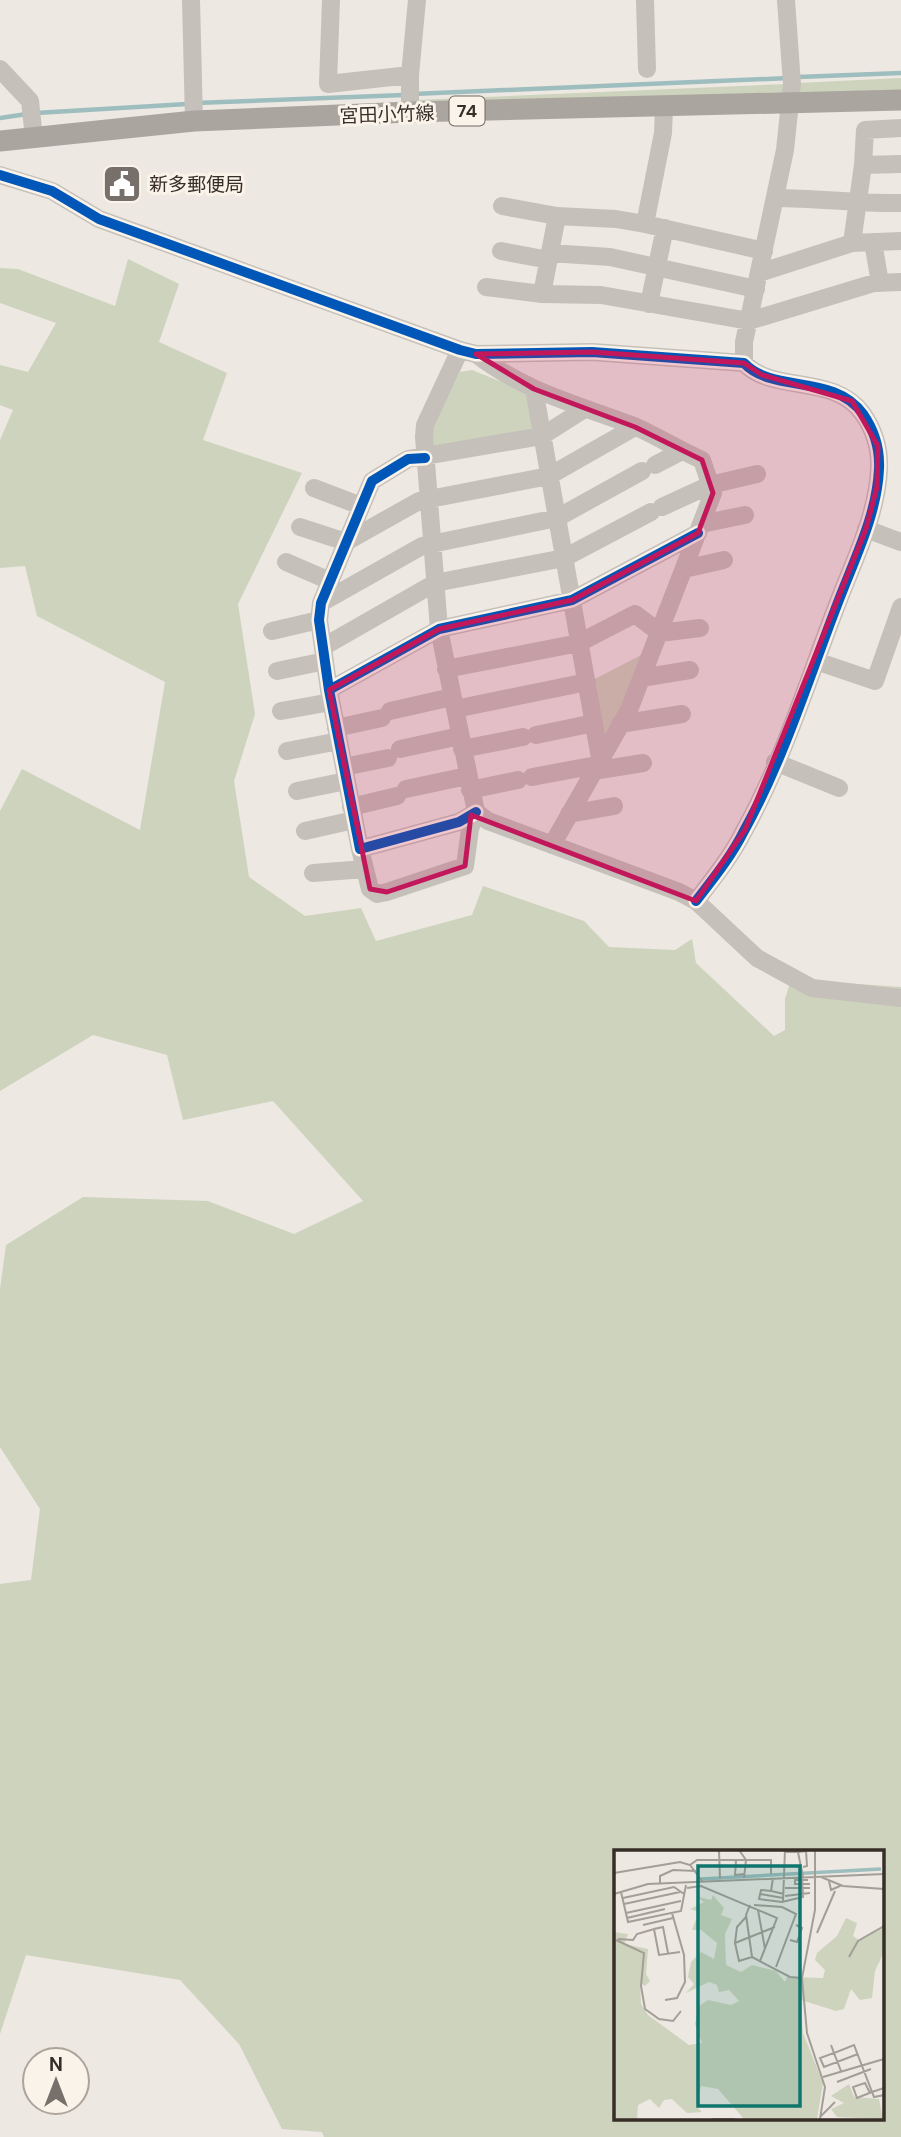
<svg xmlns="http://www.w3.org/2000/svg" width="901" height="2137" font-family="'DM Sans','Noto Sans JP',sans-serif">
<style>
.green{fill:#cdd3bc;fill-rule:evenodd}
.lines{fill:none;stroke-linecap:round;stroke-linejoin:round}
.stream{stroke:#9ebdbe;stroke-width:4.5}
.minor{stroke:#c6c0ba;stroke-width:18}
.major{stroke:#aba5a0;stroke-width:21}
.cycleway-casing{stroke:#faf3e9;stroke-width:15}
.cycleway{stroke:#0057b8;stroke-width:10}
.marked{fill:#c2185b;fill-opacity:0.2;stroke:#c2185b;stroke-width:5;stroke-linejoin:round}
.labels{text-anchor:middle;stroke-width:6;stroke-linejoin:round;paint-order:stroke}
.shield{fill:#faf3e9;stroke:#726962;stroke-width:2}
.shield-label{font-size:18px;font-weight:bold;fill:#372e28}
.street-label{font-size:19px;fill:#372e28;stroke:#faf3e9}
.poi-label{font-size:19px;fill:#372e28;stroke:#faf3e9;text-anchor:start}
.inset-river{fill:none;stroke:#9ebdbe;stroke-width:3.5}
.inset-road{fill:none;stroke:#a49e98;stroke-width:2}
.view{fill:#0f766e;fill-opacity:0.15;stroke:#0f766e;stroke-width:3.5}
.inset-edge{fill:none;stroke:#372e28;stroke-width:3.5}
</style>
<rect width="100%" height="100%" fill="#ede8e2"/>
<path class="green" d="M901 78V93L802 96 797 83Z
M786 84 781 97 422 109 417 100Z
M128 259 179 284 159 342 227 373 203 440 302 473 238 604 255 714 234 781 249 877 305 916 361 908 376 941 472 915 483 886 584 921 609 947 675 950 692 939 696 963 774 1036 785 1030V999L789 986 802 980 901 987V2137H324L322 2132 282 2129 239 2044 180 1980 26 1955 0 2034V1584L31 1580 40 1509 0 1447V1289L6 1245 83 1197 208 1201 294 1234 363 1201 273 1101 183 1120 167 1055 93 1035 0 1091V811L22 769 140 830 165 682 37 616 25 566 0 568V440L13 410 0 405V365L28 372 56 323 0 303V268L18 269 115 306ZM616 1852H882V2118H616Z
M472 370 522 390 530 398 535 432 434 453 432 429 460 372Z
M645 653 609 736 600 738 591 681Z"/>
<g class="lines">
<path class="stream" d="M798 77 901 73
M413 94 789 78
M196 103 404 95
M36 113 187 104
M0 118 27 114"/>
<path class="minor" d="M191 0 194 121
M331 0 328 84 410 75
M645 0 647 69
M0 69 30 101 34 138
M664 108 663 133 645 224 764 251
M410 112V75L417 0
M901 128 865 130 863 165 901 164
M0 175 52 191 99 219 460 350 476 354 592 352 744 363C773 394 834 373 863 414 874 430 880 449 879 469 877 516 853 562 837 605 808 680 783 761 744 831 731 857 713 879 696 901
M776 198C818 198 859 204 901 203
M502 206 557 216
M645 224 616 219 557 216 542 294 601 295 749 321 874 283 901 282
M873 242 880 283
M852 243 863 165
M501 251 549 260
M550 253 610 257 756 289
M759 273 852 243 901 241
M486 287 542 294
M649 304 665 228
M460 350 425 425 424 437 439 629 476 812 488 821 679 892 696 901 757 958 812 988 901 998
M476 354C523 391 579 405 634 426 657 436 679 450 702 460L713 493 629 710 552 845
M744 363V342L785 150 792 84 786 0
M534 389 600 758
M655 465 682 451
M314 488 361 506
M662 507 710 485 757 474
M701 524 745 515
M300 527 346 542 419 501 549 476 635 427
M866 529 901 542
M286 562 330 581
M684 569 724 560
M321 603 422 546 557 518 642 471
M272 631 319 620
M323 647 435 583 564 558 651 512
M816 661 875 681 901 607
M446 669 579 643 635 614 660 633 700 628
M277 671 325 661
M641 678 690 670
M329 690 439 629 572 600 698 533
M455 709 587 682
M281 711 331 702
M390 711 452 697
M620 724 682 714
M336 728 382 718
M536 735 594 723
M400 749 460 736
M462 749 523 737
M287 751 339 741
M775 762 839 788
M344 767 388 758
M593 771 643 763
M532 777 597 765
M406 789 467 776
M470 790 518 780
M297 791 346 781
M351 807 397 796
M476 812 459 822 360 849 329 690 319 620 321 603 372 481 408 459 542 436 583 410
M569 814 614 806
M305 831 354 820
M360 849 370 889 377 894 387 892 465 866 470 829 476 812
M313 873 365 869"/>
<path class="major" d="M0 141 194 121 410 112 901 100"/>
<g class="cycleway-casing">
<path id="cycleway" d="M0 175 52 191 99 219 460 350 476 354 592 352 744 363C773 394 834 373 863 414 874 430 880 449 879 469 877 516 853 562 837 605 808 680 783 761 744 831 731 857 713 879 696 901
M425 458 408 459 372 481 321 603 319 620 329 690 360 849 459 822 476 812
M329 690 439 629 572 600 698 533"/>
</g>
<use href="#cycleway" class="cycleway"/>
</g>
<path class="marked" d="M592 352 744 363 762 375 852 401 878 446 877 487 866 529 745 830 696 901 471 815 465 866 387 892 370 889 329 690 439 629 572 600 698 533 713 493 702 460 635 427 534 389 476 354Z"/>
<defs>
<g id="civic-square" transform="scale(2.0125)"><rect x="-9" y="-9" width="18" height="18" rx="4" fill="#776f69" stroke="#faf3e9"/><path d="M-.6-6.5H3V-4.5H.6V-3L4-1V1h2V6H-6V1h2V-1L-.6-3ZM-1.2 2.5V6h2.4V2.5Z" fill="#fff"/></g>
</defs>
<g fill-rule="evenodd">
<use href="#civic-square" x="122" y="184"/>
</g>
<g class="labels">
<rect class="shield" x="449.5" y="96.5" width="35" height="29" rx="5"/>
<g class="shield-label">
<text x="467" y="117">74</text>
</g>
<g class="street-label">
<text transform="translate(387 114) rotate(-2)" y="7">宮田小竹線</text>
</g>
<g class="poi-label">
<text x="149" y="191">新多郵便局</text>
</g>
</g>
<g transform="translate(614 1850)">
<rect width="270" height="270" fill="#ede8e2"/>
<path d="M99 45 110 58 107 65 118 69 111 84 112 115 127 122 138 115 162 121 171 132 173 127 209 128 211 120 201 110 203 103 223 86 232 68 243 73 239 86 246 91 269 76V104L261 121 258 148 246 150 237 139 230 159 222 161 187 150 189 183 209 233 203 269H130L104 239 87 236 82 256 88 262 73 263 58 249 50 250 45 258 36 249 24 255 23 269H0V82L14 84 10 94 34 99 32 124 36 131 31 136 26 133 27 154 34 165 75 195 88 193 81 174 85 156 94 150 117 155 125 151 115 140 105 142 103 135 95 132 72 143 80 134 74 127 77 112 87 102 100 109 103 93 87 80H78L85 62 76 59 90 52 81 46 97 50ZM235 234 240 247 265 249 269 269 223 267 217 259 230 253 217 246Z" fill="#cdd3bc"/>
<path class="inset-river" d="M87 29 267 19"/>
<path class="inset-road" d="M105 0 106 29M125 0 132 10 130 28M201 0V60L188 128 193 183 211 237 206 269M172 2H184L189 27M185 2 192 1 193 16 189 17M122 10 121 25 130 24M76 15 83 10H157V24M0 23 66 12 76 15 88 31M207 27 229 36 270 39M159 28 157 41 170 44M194 30H181V34H196M215 31 217 40 228 35M46 34V26L59 20 82 21M73 38 87 36 163 68 146 111M171 38H196M157 41 147 40 145 49 168 52 189 47 188 27M7 42 14 72 67 61 72 35M0 44 34 34 270 24M146 44 169 48M171 46 196 43M9 48 60 37 70 44M169 51 171 0M10 54 66 42M136 55 132 65 138 107 176 127 188 128M140 55 168 57 182 64 162 117M144 60 151 99M12 63 67 51M132 67 123 77 121 93 125 111 138 107M13 68 51 59M29 75 59 68M40 79 49 77 54 103M203 83 221 41M4 89 19 90 23 84 40 79 45 105 66 102M2 90 30 103 27 136 31 159 45 169 59 171 67 161M176 90 183 92 188 78 182 75M121 93 161 77M235 107 244 91 270 76M51 150 63 148 71 132 70 105 58 63M217 195 220 203 206 208 210 217 244 204M227 221 220 203 240 195 260 247 270 245M209 227 270 209M223 232 257 219M256 243 251 233 239 237 243 248 258 242 270 238M206 267 221 252M98 269H121"/>
<path class="view" d="M84 16H186V256H84Z"/>
<rect width="270" height="270" class="inset-edge"/>
</g>
<g transform="translate(56 2081)"><circle r="33" fill="#faf3e9" stroke="#aca49c" stroke-width="2"/>
<path d="M0-5L12 26L0 18L-12 26Z" fill="#776f69"/>
<text y="-10" font-size="19" font-weight="bold" text-anchor="middle" fill="#372e28">N</text>
</g>
</svg>
